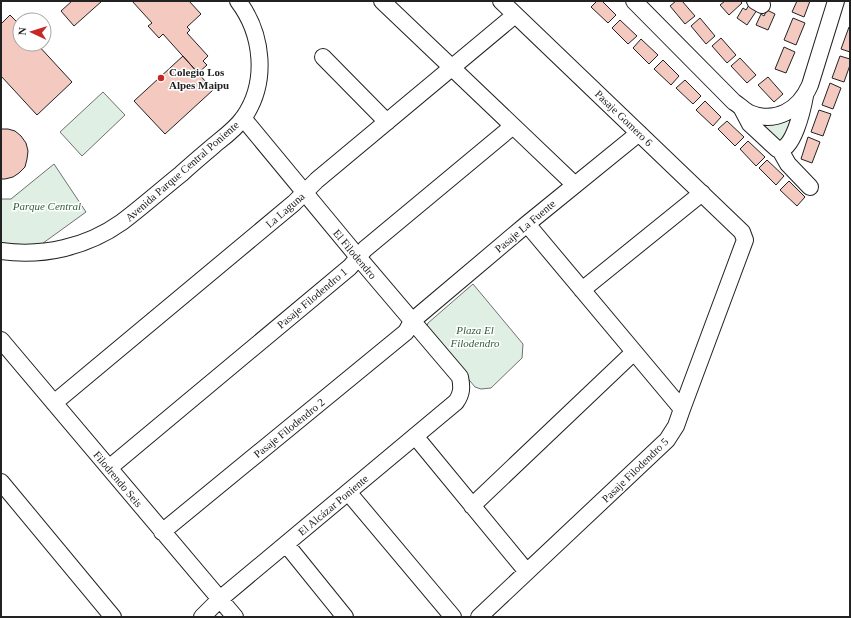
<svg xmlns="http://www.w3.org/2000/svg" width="851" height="618" font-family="Georgia,serif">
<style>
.green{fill:#e0efe3;stroke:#6f6f6f}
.building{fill:#f3c9c0;stroke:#222}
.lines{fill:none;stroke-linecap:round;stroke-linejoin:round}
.minor-casing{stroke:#222;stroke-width:18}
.minor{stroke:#fff;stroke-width:16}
.poi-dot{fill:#c62828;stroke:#fff;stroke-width:1.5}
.labels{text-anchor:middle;stroke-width:3;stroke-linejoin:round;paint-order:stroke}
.poi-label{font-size:11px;font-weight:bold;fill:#222;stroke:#fff;text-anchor:start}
.street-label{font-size:11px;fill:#222;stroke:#fff}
.park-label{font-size:11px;font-style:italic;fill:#2f5e38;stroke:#fff}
</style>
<rect width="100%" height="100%" fill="#fff"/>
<path class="green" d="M103 92 125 115 82 156 60 132Z
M796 115 781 145 763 125C775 127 786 122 796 115Z
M54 164 86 212 39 246 1 243V199H11Z
M473 284 523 344 522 358 491 388 481 389 475 387 430 333 427 326 428 323Z"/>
<path class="building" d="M72 1H102L74 26 61 11Z
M132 1H189L201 14 187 27 190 30 187 33 208 56 203 61 207 65 198 73 163 34 159 38 148 26 152 23Z
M597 1H602L616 15 608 23 591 7Z
M676 1H682L695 16 685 24 670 6Z
M725 1H740L742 3 729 15 720 5Z
M797 1H810L804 17 792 12Z
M749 5 757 10 747 25 737 18 743 8 746 10Z
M767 10 775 14 768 30 756 25 761 14 764 16Z
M10 15 20 25V44H37L72 82 37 115 1 76V24Z
M700 18 715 36 706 44 691 26Z
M793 18 805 23 796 45 784 40Z
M620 20 637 36 628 44 612 28Z
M849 27 850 28V52L841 49Z
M721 38 736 55 727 63 712 46Z
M641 39 658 55 649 64 633 48Z
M784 47 795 52 786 73 775 69Z
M183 56 213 90 165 134 134 101Z
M840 56 850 59V65L844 82 832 78Z
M740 58 756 75 747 83 731 66Z
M663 60 679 76 671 85 654 69Z
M768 77 783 94 774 102 758 85Z
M685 80 701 96 693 104 676 88Z
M830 83 841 88 833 109 822 105Z
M705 101 721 117 713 126 696 110Z
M819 110 831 114 823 136 811 132Z
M727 121 744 137 735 146 718 129Z
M1 129H8L15 131 21 136 26 143 28 151 27 159 25 167 19 173 13 177 5 179H1Z
M808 137 820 142 812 163 801 159Z
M748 141 765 157 756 166 740 149Z
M767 160 784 176 776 185 759 168Z
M789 181 805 197 797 206 780 190Z"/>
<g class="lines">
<g class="minor-casing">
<path id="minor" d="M382 1 575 185
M634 1 734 102C739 105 744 110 749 113 776 124 799 110 810 85L836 1
M755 1 762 5
M323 57 387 122
M741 107 750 124 777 149C793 154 803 107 805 96
M780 150 788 164 810 187
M527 224 682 409
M1 251C43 257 87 247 122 222 142 207 161 190 181 174 193 163 205 153 218 142 227 135 237 127 244 117 268 82 263 34 238 1
M582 290 702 193
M1 340 235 617
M54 403 294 203 317 180 515 15
M415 436 527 572
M109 468 350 267 365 249 513 126
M1 482 113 617
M348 492 453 617
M472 506 634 352
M162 532 406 332 412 321 527 224 639 133
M286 544 345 617
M202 617 220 599 456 402C462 394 462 387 460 377L358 257 243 118
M479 617 667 440 676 426 682 409 745 240 742 232 501 1"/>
</g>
<use href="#minor" class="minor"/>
</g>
<circle class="poi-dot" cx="161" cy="78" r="4"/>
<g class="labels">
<g class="poi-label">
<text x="169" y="76">Colegio Los<tspan x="169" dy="13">Alpes Maipu</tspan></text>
</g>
<g class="street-label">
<text transform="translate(624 118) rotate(44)" y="4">Pasaje Gomero 6</text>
<text transform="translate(182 171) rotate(-41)" y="4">Avenida Parque Central Poniente</text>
<text transform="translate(285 210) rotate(-41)" y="4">La Laguna</text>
<text transform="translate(525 226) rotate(-40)" y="4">Pasaje La Fuente</text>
<text transform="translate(355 254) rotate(50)" y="4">El Filodendro</text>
<text transform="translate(312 298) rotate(-40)" y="4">Pasaje Filodendro 1</text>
<text transform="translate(289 428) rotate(-39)" y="4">Pasaje Filodendro 2</text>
<text transform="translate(635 470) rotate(-44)" y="4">Pasaje Filodendro 5</text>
<text transform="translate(118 479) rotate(50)" y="4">Filodrendo Seis</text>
<text transform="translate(333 505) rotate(-40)" y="4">El Alcázar Poniente</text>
</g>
<g class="park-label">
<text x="47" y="210">Parque Central</text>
<text x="475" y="334">Plaza El<tspan x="475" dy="13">Filodendro</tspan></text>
</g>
</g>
<rect width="851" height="618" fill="none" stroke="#222222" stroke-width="4"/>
<g transform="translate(32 32) rotate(274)"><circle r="19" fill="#ffffff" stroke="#a7a7a7"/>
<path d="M0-3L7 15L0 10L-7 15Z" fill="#c62828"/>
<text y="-6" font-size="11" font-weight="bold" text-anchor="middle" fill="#222222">N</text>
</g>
</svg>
